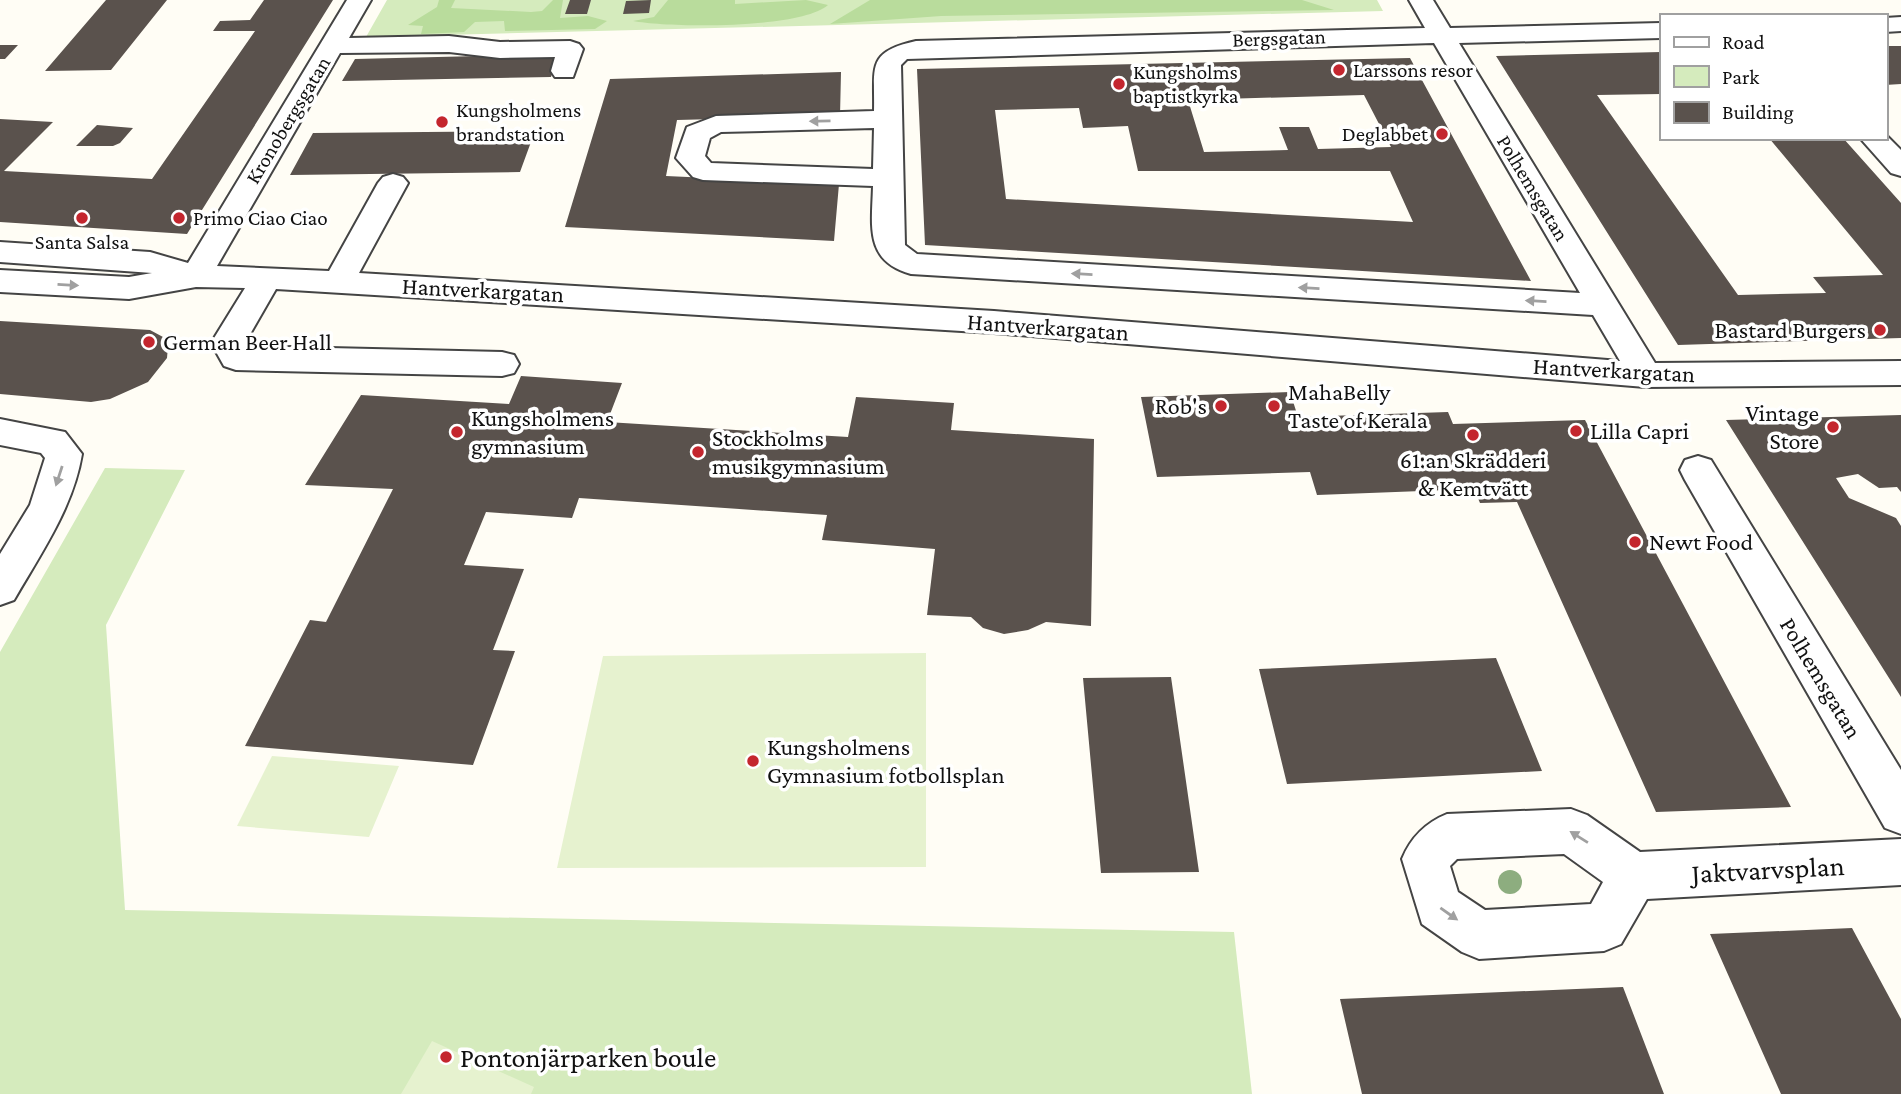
<svg xmlns="http://www.w3.org/2000/svg" width="1901" height="1094" font-family="'Crimson Pro',serif">
<style>
.green{fill:#d5ebbd}
.forest{fill:#b9dc9c}
.pitch{fill:#e6f2cf}
.building{fill:#5a524d;fill-rule:evenodd}
.lines{fill:none;stroke-linecap:round;stroke-linejoin:round}
.minor-casing{stroke:#444;stroke-width:4}
.minor{fill:#fff;fill-rule:evenodd}
.tree{fill:#8dad7f}
.oneway{fill:#a0a0a0}
.poi-dot{fill:#c4262e;stroke:#fff;stroke-width:2.5}
.labels{text-anchor:middle;stroke-width:7;stroke-linejoin:round;paint-order:stroke}
.far-street-label{font-size:21px;fill:#111;stroke:#fff}
.far-poi-label{font-size:21px;fill:#111;stroke:#fff;text-anchor:start}
.street-label{font-size:24px;fill:#111;stroke:#fff}
.poi-label{font-size:24px;fill:#111;stroke:#fff;text-anchor:start}
.near-street-label{font-size:28px;fill:#111;stroke:#fff}
.near-poi-label{font-size:28px;fill:#111;stroke:#fff;text-anchor:start}
</style>
<rect width="100%" height="100%" fill="#fffdf5"/>
<path class="green" d="M387 0H1377L1383 11 366 37Z
M105 468 185 470 106 625 125 910 1234 932 1252 1094H0V652Z"/>
<path class="forest" d="M439 0H455L451 8 531 12 542 11 553 0H563L560 18 588 16 607 21 595 29 505 31 504 21 475 22 464 32 421 34 423 26 408 25 437 7Z
M668 0H735V4L806 0 828 5C801 29 671 28 633 21L654 17Z
M870 0H1302L1334 10 941 16 830 24Z"/>
<path class="pitch" d="M926 653V867L557 868 603 656Z
M272 756 399 766 369 837 237 826Z
M432 1041 534 1087 531 1094H401Z"/>
<path class="building" d="M106 0H167L111 70 45 71Z
M264 0H333L187 234 0 222V119L53 122 4 171 152 179 255 31H213L220 21 250 20Z
M570 0H591L587 14H565Z
M651 0 649 13 623 14 626 1Z
M0 45H18L5 59H0Z
M1885 46H1901V84L1885 85Z
M1661 52V94L1597 95 1738 295 1826 293 1813 277 1883 275 1769 138H1843L1901 203V338L1678 345 1496 56Z
M559 54 551 77 342 81 355 59Z
M1410 58 1531 281 925 245 917 69ZM1364 95 1391 147 1318 149 1309 127H1279L1288 150 1204 152 1188 100ZM1079 108 1083 128 1128 126 1138 171H1390L1413 222 1006 199 995 110Z
M841 72 840 116 677 120 666 176 839 184 834 241 565 227 610 79Z
M97 125 133 128 120 143 113 146H76Z
M535 131 520 172 290 175 313 133Z
M0 321 150 330 163 337 168 346 167 358 148 382 110 399 91 402 0 394Z
M521 376 622 383 607 422 848 437 856 397 954 403 951 430 1094 439 1091 626 1046 622 1028 630 1004 634 983 628 971 617 927 615 935 549 822 540 827 515 579 498 572 518 486 512 464 565 524 569 493 650 515 651 473 765 245 746 310 620 326 622 393 489 305 485 361 395 509 404Z
M1290 392 1298 417 1448 412 1453 424 1585 420 1791 807 1656 812 1517 502 1480 503 1474 489 1317 495 1310 472 1157 477 1141 397Z
M1901 415V492L1897 487 1879 488 1858 474 1836 478 1849 498 1896 518 1901 526V697L1726 420Z
M1496 658 1542 771 1287 784 1259 669Z
M1171 677 1199 872 1101 873 1083 678Z
M1852 928 1901 1019V1094H1781L1710 934Z
M1623 987 1664 1094H1362L1340 999Z"/>
<g class="lines">
<g class="minor-casing">
<path id="minor" d="M347 0H371L349 38 449 36 500 42 570 41 579 44 583 49 573 77H555L551 71 555 57 500 58 449 52 340 53 217 266 329 271 378 183 383 177 393 174 403 177 408 183 359 273 994 311 1620 361 1593 315 911 274C864 261 872 226 873 186L703 180 693 177 676 158 687 127 716 116 874 111C875 67 866 52 916 41L1425 28 1409 0H1433L1450 28 1661 23V38L1459 43 1655 363 1901 361V385L1645 387 994 333 276 289 245 343 246 346 502 352 514 355 519 364 514 373 502 376 236 370 224 366 211 343 245 288 196 287 129 299 0 292V270L129 277 152 273 0 262V242L150 252 188 263ZM1434 43 1580 293 917 254 905 245 901 65 907 59ZM874 128 873 169 711 163 705 156 710 138 721 132Z
M1901 17V31L1885 32V18Z
M1885 134 1901 150V176L1891 173 1860 138H1885Z
M0 419 65 432 82 454C73 508 41 553 14 600L0 605V554L30 505 45 458 41 453 0 445Z
M1698 456 1711 460 1901 770V834L1885 828 1685 480 1680 470 1685 460Z
M1571 809 1587 815 1640 852 1901 839V885L1647 899 1621 944 1604 951 1479 959 1462 952 1422 924 1402 859C1411 837 1425 823 1447 814ZM1564 854 1603 882 1591 904 1485 910 1458 892 1450 866 1457 859Z"/>
</g>
<use href="#minor" class="minor"/>
</g>
<circle class="tree" cx="1510" cy="882" r="12"/>
<defs><path id="oneway-solid" d="M-6-.8H1V-3.2L6.5 0L1 3.2V.8H-6Z" transform="scale(1.75)"/></defs>
<g class="oneway">
<use href="#oneway-solid" transform="translate(820 121) rotate(179)"/>
<use href="#oneway-solid" transform="translate(1082 274) rotate(-177)"/>
<use href="#oneway-solid" transform="translate(68 285) rotate(3)"/>
<use href="#oneway-solid" transform="translate(1309 288) rotate(-177)"/>
<use href="#oneway-solid" transform="translate(1536 301) rotate(-177)"/>
<use href="#oneway-solid" transform="translate(59 476) rotate(108)"/>
<use href="#oneway-solid" transform="translate(1579 837) rotate(-148)"/>
<use href="#oneway-solid" transform="translate(1449 914) rotate(35)"/>
</g>
<g class="poi-dot">
<circle cx="1339" cy="70" r="7"/>
<circle cx="1119" cy="84" r="7"/>
<circle cx="442" cy="122" r="7"/>
<circle cx="1442" cy="134" r="7"/>
<circle cx="82" cy="218" r="7"/>
<circle cx="179" cy="218" r="7"/>
<circle cx="1880" cy="330" r="7"/>
<circle cx="149" cy="342" r="7"/>
<circle cx="1221" cy="406" r="7"/>
<circle cx="1274" cy="406" r="7"/>
<circle cx="1833" cy="427" r="7"/>
<circle cx="1576" cy="431" r="7"/>
<circle cx="457" cy="432" r="7"/>
<circle cx="1473" cy="435" r="7"/>
<circle cx="698" cy="452" r="7"/>
<circle cx="1635" cy="542" r="7"/>
<circle cx="753" cy="761" r="7"/>
<circle cx="446" cy="1057" r="7"/>
</g>
<g class="labels">
<g class="far-street-label">
<text transform="translate(1279 38) rotate(-2)" y="7">Bergsgatan</text>
<text transform="translate(288 120) rotate(-59)" y="7">Kronobergsgatan</text>
<text transform="translate(1533 188) rotate(59)" y="7">Polhemsgatan</text>
</g>
<g class="far-poi-label">
<text x="1353" y="77">Larssons resor</text>
<text x="1133" y="79">Kungsholms<tspan x="1133" dy="24">baptistkyrka</tspan></text>
<text x="456" y="117">Kungsholmens<tspan x="456" dy="24">brandstation</tspan></text>
<text x="1428" y="141" text-anchor="end">Deglabbet</text>
<text x="193" y="225">Primo Ciao Ciao</text>
<text x="82" y="249" text-anchor="middle">Santa Salsa</text>
</g>
<g class="street-label">
<text transform="translate(483 290) rotate(3)" y="8">Hantverkargatan</text>
<text transform="translate(1048 327) rotate(4)" y="8">Hantverkargatan</text>
<text transform="translate(1614 370) rotate(3)" y="8">Hantverkargatan</text>
<text transform="translate(1821 678) rotate(59)" y="8">Polhemsgatan</text>
</g>
<g class="poi-label">
<text x="1866" y="338" text-anchor="end">Bastard Burgers</text>
<text x="163" y="350">German Beer Hall</text>
<text x="1288" y="400">MahaBelly<tspan x="1288" dy="28">Taste of Kerala</tspan></text>
<text x="1207" y="414" text-anchor="end">Rob's</text>
<text x="1819" y="421" text-anchor="end">Vintage<tspan x="1819" dy="28">Store</tspan></text>
<text x="471" y="426">Kungsholmens<tspan x="471" dy="28">gymnasium</tspan></text>
<text x="1590" y="439">Lilla Capri</text>
<text x="712" y="446">Stockholms<tspan x="712" dy="28">musikgymnasium</tspan></text>
<text x="1473" y="468" text-anchor="middle">61:an Skrädderi<tspan x="1473" dy="28">&amp; Kemtvätt</tspan></text>
<text x="1649" y="550">Newt Food</text>
<text x="767" y="755">Kungsholmens<tspan x="767" dy="28">Gymnasium fotbollsplan</tspan></text>
</g>
<g class="near-street-label">
<text transform="translate(1768 869) rotate(-3)" y="10">Jaktvarvsplan</text>
</g>
<g class="near-poi-label">
<text x="460" y="1067">Pontonjärparken boule</text>
</g>
</g>
<rect x="1660" y="14" width="228" height="126" fill="#ffffff" stroke="#a0a0a0" stroke-width="2"/>
<rect x="1674" y="37" width="35" height="10" fill="#ffffff" stroke="#a0a0a0" stroke-width="2"/>
<text x="1722" y="49" font-size="21" fill="#111111">Road</text>
<rect x="1674" y="66" width="35" height="21" fill="#d5ebbd" stroke="#a0a0a0" stroke-width="2"/>
<text x="1722" y="84" font-size="21" fill="#111111">Park</text>
<rect x="1674" y="102" width="35" height="21" fill="#5a524d" stroke="#a0a0a0" stroke-width="2"/>
<text x="1722" y="119" font-size="21" fill="#111111">Building</text>
</svg>
